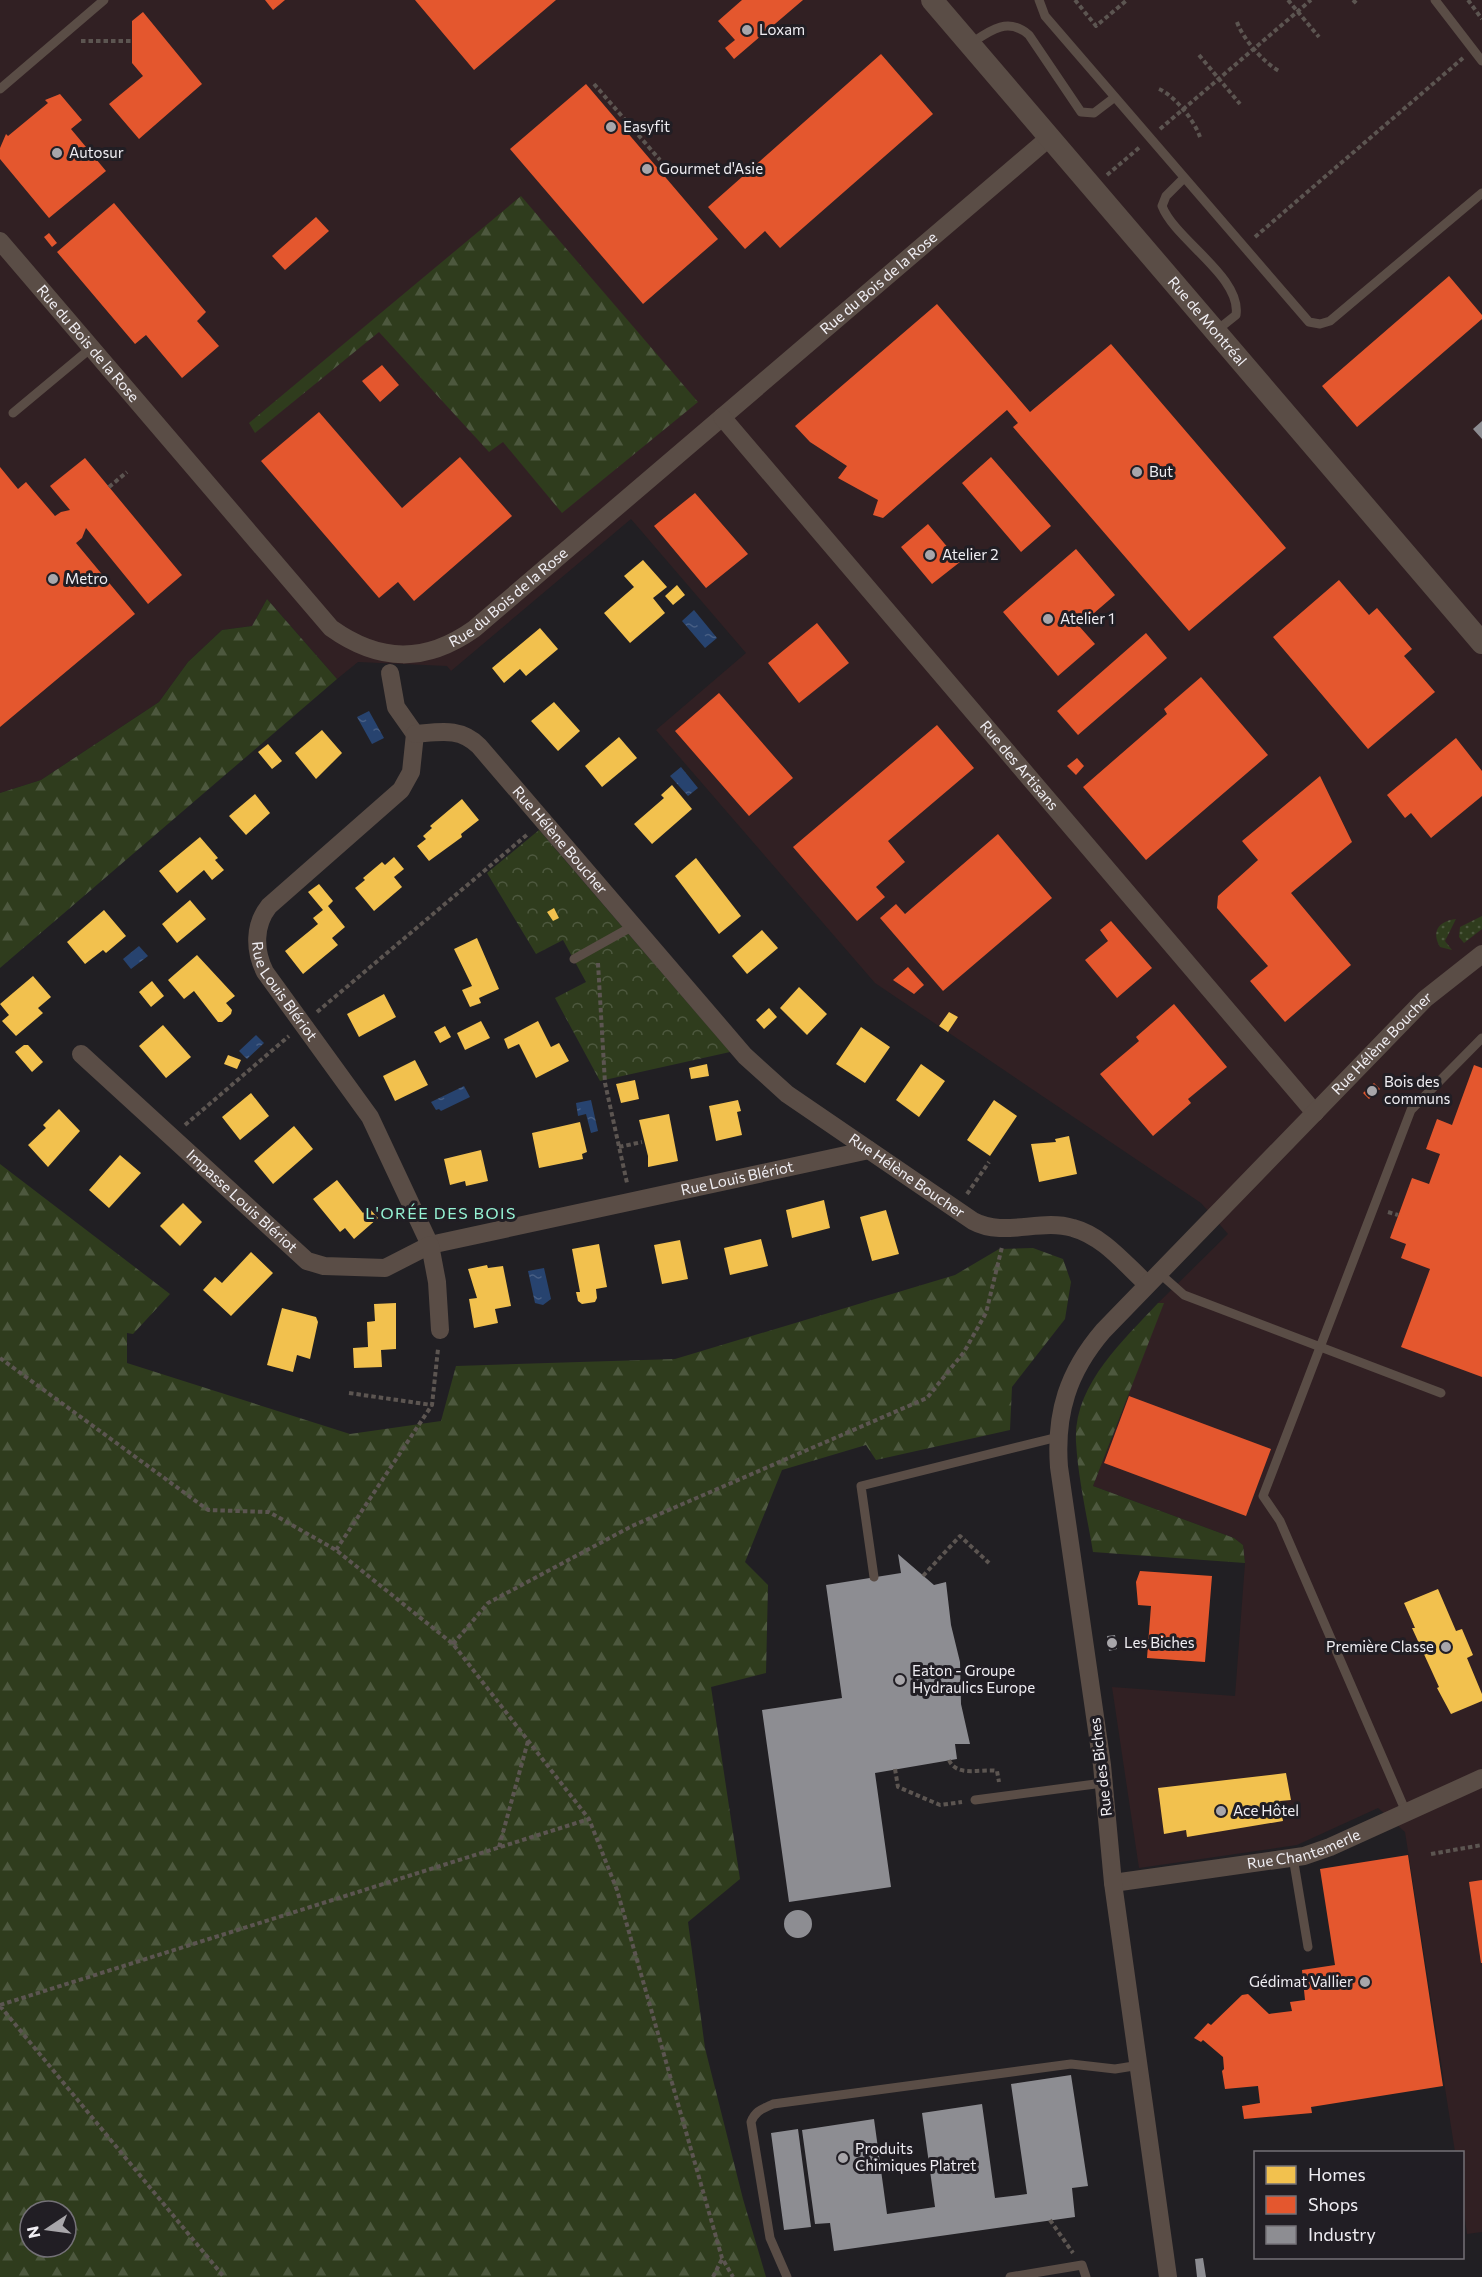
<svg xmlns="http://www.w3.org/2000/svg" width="1482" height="2277" font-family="Commissioner,sans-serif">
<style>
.commercial{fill:#312023}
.grass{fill:url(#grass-dots)}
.forest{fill:url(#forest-firs);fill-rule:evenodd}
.park{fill:url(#park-crowns)}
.water{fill:url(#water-ripples)}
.homes{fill:#f2c14e}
.shops{fill:#e4572e}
.industry{fill:#8d8d92}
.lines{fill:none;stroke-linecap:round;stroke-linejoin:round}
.path{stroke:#5c5551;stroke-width:4;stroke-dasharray:4.5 3;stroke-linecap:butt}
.service{stroke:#5a4d46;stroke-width:9}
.minor{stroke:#5a4d46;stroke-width:18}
.tertiary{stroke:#5a4d46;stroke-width:22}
.poi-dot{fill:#a8a6aa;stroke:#211e24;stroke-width:2}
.labels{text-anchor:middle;stroke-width:6;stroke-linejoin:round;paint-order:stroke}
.poi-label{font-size:15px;fill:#f0eef3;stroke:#211e24;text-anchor:start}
.street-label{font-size:15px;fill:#f0eef3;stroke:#211e24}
.neighbourhood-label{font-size:16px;letter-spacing:1.5px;fill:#96f4d5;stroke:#211e24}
</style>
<defs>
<pattern id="grass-dots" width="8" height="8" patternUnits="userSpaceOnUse" patternTransform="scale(1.5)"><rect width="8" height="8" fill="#2f3c1d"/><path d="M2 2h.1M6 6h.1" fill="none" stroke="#4d583e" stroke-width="1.8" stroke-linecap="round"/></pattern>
<pattern id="forest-firs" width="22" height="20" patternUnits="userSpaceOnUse" patternTransform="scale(1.5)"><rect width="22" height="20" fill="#2f3c1d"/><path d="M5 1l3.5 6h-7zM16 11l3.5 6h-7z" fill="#4d583e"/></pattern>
<pattern id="park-crowns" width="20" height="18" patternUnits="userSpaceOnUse" patternTransform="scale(1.5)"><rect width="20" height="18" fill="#2f3c1d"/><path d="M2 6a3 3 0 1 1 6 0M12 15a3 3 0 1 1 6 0" fill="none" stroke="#4d583e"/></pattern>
<pattern id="water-ripples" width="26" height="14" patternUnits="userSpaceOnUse" patternTransform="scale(1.5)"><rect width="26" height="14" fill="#27436f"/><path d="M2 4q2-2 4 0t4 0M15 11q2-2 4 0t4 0" fill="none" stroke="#475e84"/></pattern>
</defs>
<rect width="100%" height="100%" fill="#211f23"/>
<path class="commercial" d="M0 0H1482V2232L1467 2234 1463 2205 1462 2152H1455L1405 1832 1378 1808 1297 1845 1139 1868 1112 1687 1235 1696 1245 1563 1243 1545 1234 1538 1093 1486 1163 1303H1158L1228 1234 1201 1203 875 983 656 730 746 653 631 519 451 671 447 666 358 662 337 679 267 599 252 626 222 630 188 662 159 702 41 780 0 793Z"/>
<path class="grass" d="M1482 916V929L1464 943 1459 937 1460 927Z
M1456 919 1445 941 1452 950 1440 947C1431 931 1439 921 1456 919Z"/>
<path class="forest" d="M521 196 698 402 562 513 503 442 489 452 379 332 255 433 249 423Z
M267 599 337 679 0 968V793L41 780 159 702 188 662 222 630 252 626Z
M0 1164 170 1294 133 1334 127 1333V1363L350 1434 441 1421 456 1366 675 1359 955 1275 999 1249 1033 1248 1063 1259 1071 1282 1065 1319 1012 1387 1010 1430 876 1460 866 1445 782 1470 745 1562 768 1585 766 1673 711 1687 740 1879 688 1922 705 2048 743 2199 766 2277H0ZM30 2211H66V2247H30Z
M1158 1303H1164L1093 1486 1234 1538 1243 1545 1245 1563 1093 1552C1087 1516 1078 1478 1076 1442 1073 1385 1123 1341 1158 1303Z"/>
<path class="park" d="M539 830 730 1052 600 1081 555 998 586 982 563 940 536 954 487 873Z"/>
<path class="water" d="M694 610 717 638 705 648 682 621Z
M369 711 384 738 372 744 357 717Z
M681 767 698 788 688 796 670 776Z
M139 946 148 956 131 969 123 959Z
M256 1035 264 1043 247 1059 239 1051Z
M464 1086 470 1097 441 1111 439 1109 436 1110 431 1102Z
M591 1100 598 1131 591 1133 586 1114 578 1116 576 1103Z
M544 1268 551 1299 543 1305 535 1303 528 1271Z"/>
<path class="homes" d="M643 560 667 587 653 598 665 613 630 643 604 613 634 587 624 576Z
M677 585 685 595 673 605 665 596Z
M540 628 558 649 526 676 520 669 504 683 492 668Z
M554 702 580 731 558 751 531 721Z
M322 730 342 753 316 779 295 753Z
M619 737 637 758 602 787 585 766Z
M268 744 282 761 272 769 258 752Z
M672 785 692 809 652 844 634 824 664 798 661 795Z
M255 794 270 813 246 835 229 816Z
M462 799 479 820 461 834 462 837 429 861 417 846 426 839 423 836 432 828 430 826Z
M200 837 218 858 215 860 224 870 212 880 204 870 177 893 159 871Z
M394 857 404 869 394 877 402 887 374 911 355 888 365 880 363 878 382 862 385 865Z
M696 858 741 916 719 934 675 876Z
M319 884 333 901 328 906 345 927 332 938 338 945 303 974 285 951 318 924 313 918 323 910 308 892Z
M190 900 206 919 177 943 162 924Z
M554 908 559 918 553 921 547 912Z
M104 910 126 936 106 953 103 950 85 964 67 942Z
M762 930 778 948 747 974 732 956Z
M477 938 499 989 479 998 481 1003 470 1007 462 990 472 986 454 949Z
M197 955 235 996 226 1003 232 1010 231 1014 222 1022H218L194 991 184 999 168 980Z
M33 976 51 997 38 1008 43 1013 16 1036 2 1021 9 1015 0 1004Z
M152 981 164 996 151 1007 139 992Z
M799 987 827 1014 807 1035 780 1008Z
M384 994 396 1017 359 1037 347 1014Z
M769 1008 777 1017 764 1029 756 1020Z
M949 1012 958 1017 948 1032 939 1026Z
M481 1021 490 1038 465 1050 457 1033Z
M538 1021 551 1047 559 1043 569 1061 536 1078 519 1044 508 1049 504 1039Z
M163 1025 191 1057 166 1078 139 1046Z
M445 1026 451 1037 440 1043 434 1032Z
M861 1027 890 1047 865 1083 836 1064Z
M24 1045H28L43 1062 32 1072 15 1052Z
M228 1055 241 1060 237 1069 224 1064Z
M415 1060 428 1085 395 1101 383 1076Z
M707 1064 709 1076 691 1079 689 1068Z
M921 1064 945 1081 919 1117 896 1100Z
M635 1080 639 1099 621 1103 616 1084Z
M251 1093 269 1116 240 1140 222 1117Z
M738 1100 741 1111 737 1112 742 1135 716 1141 709 1106Z
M994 1100 1017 1116 990 1156 967 1140Z
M59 1109 80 1131 48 1167 28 1145 46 1128 43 1125Z
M669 1114 678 1161 648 1167V1156L639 1120Z
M580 1122 587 1152 582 1154 583 1159 539 1168 532 1133Z
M294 1126 313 1149 273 1184 254 1161Z
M1069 1136 1077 1174 1039 1182 1031 1144 1056 1142 1055 1139Z
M481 1150 488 1181 466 1186 465 1181 450 1185 444 1159Z
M120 1155 141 1173 109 1208 89 1190Z
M337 1180 363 1213 369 1208 378 1218 354 1239 345 1228 340 1232 313 1199Z
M824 1200 830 1228 792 1238 786 1210Z
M183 1203 202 1222 180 1246 160 1226Z
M886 1210 899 1254 872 1261 860 1217Z
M761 1239 768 1266 730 1275 724 1248Z
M680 1240 688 1279 662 1284 654 1245Z
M599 1244 607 1287 596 1289 597 1298 595 1302 582 1304 578 1301 576 1292H580L572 1249Z
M251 1252 273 1273 231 1316 203 1290 215 1277 222 1283Z
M487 1265 488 1268 503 1266 511 1306 495 1309 498 1323 474 1328 469 1299 477 1298 468 1269Z
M396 1303V1349L381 1350 382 1367 354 1368 353 1348 368 1347 367 1322 375 1321 374 1304Z
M282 1308 316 1317 318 1322 310 1359 297 1355 293 1372 267 1365Z
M1438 1589 1456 1631 1462 1629 1473 1655 1467 1658 1482 1694V1701L1451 1714 1437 1688 1439 1687 1412 1628H1415L1404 1603Z
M1286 1773 1291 1800 1280 1801 1283 1821 1187 1837 1186 1830 1164 1834 1158 1788Z"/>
<path class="shops" d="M265 0H285L273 10Z
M415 0H556L474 70Z
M742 0H803L734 59 725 48 735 40 718 21Z
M143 12 202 84 139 139 109 104 143 76 132 63V21Z
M881 54 933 114 780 248 765 231 745 249 708 207Z
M586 84 718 239 643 304 510 149Z
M60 94 82 120 71 129 106 171 49 218 0 159V148L6 134 8 136 48 103 45 100Z
M114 203 206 312 197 321 219 346 182 378 146 335 135 344 57 252Z
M316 217 329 231 285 270 272 256Z
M49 233 57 243 52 247 44 237Z
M1449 276 1482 315V319L1357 427 1322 386Z
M937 304 1030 412 1111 344 1286 548 1189 631 1013 427 1018 423 1007 410 883 518 873 515 878 500 838 478 847 466 810 442 795 426Z
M382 365 399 385 380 402 362 381Z
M319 412 402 508 460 457 512 516 414 601 398 582 379 598 261 461Z
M991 457 1051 526 1021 552 962 483Z
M85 458 182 575 148 604 86 528 82 538 76 543 135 614 0 727V467L18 489 26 482 55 516 61 512 70 510 50 486Z
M695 493 748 554 706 588 654 526Z
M928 524 960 562 932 584 901 547Z
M1076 549 1115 595 1079 626 1095 644 1058 676 1003 612Z
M1339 580 1369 615 1377 608 1412 649 1404 656 1435 692 1368 749 1273 637Z
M817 623 849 663 799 703 768 663Z
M1146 633 1167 658 1078 735 1057 711Z
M1201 677 1268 755 1146 860 1083 787 1167 714 1164 709Z
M719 693 793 778 749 816 675 731Z
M937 725 974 768 888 841 905 862 876 887 885 897 857 921 793 847Z
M1456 738 1482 771V796L1431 838 1411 813 1405 818 1387 795Z
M1077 758 1084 766 1076 775 1067 766Z
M1320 776 1352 842 1291 893 1351 965 1285 1022 1250 981 1268 966 1217 908 1218 896 1258 860 1242 841Z
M998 834 1052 898 943 991 880 918 896 904 905 914Z
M1111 921 1152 968 1117 998 1085 960 1108 941 1100 930Z
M908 967 924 985 914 994 893 980Z
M1174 1004 1227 1067 1188 1099 1191 1103 1153 1136 1100 1074 1139 1041 1136 1037Z
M1474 1065 1482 1068V1377L1401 1347 1430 1269 1401 1258 1406 1244 1390 1238 1412 1178 1429 1184 1440 1154 1426 1149 1437 1119 1452 1125Z
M1374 1083 1380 1089 1369 1099 1363 1093Z
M1129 1396 1271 1449 1246 1516 1104 1463Z
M1140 1571 1212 1576 1205 1662 1147 1658 1151 1606 1138 1605 1136 1582Z
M1408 1855 1443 2086 1311 2107 1312 2113 1244 2119 1242 2106 1260 2103 1258 2086 1225 2089 1222 2071 1224 2069 1223 2057 1203 2040 1201 2042 1194 2038 1208 2023 1211 2025 1242 1995 1248 1994 1269 2014 1292 2011 1290 2002 1305 2000 1302 1970 1335 1965 1320 1869Z
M1482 1880V1963H1481L1469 1882Z"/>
<path class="industry" d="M1482 421V439L1473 429Z
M898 1554 934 1585 946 1582 951 1625 960 1662 961 1704 970 1744H955L957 1759 875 1773 891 1887 789 1902 762 1710 842 1698 826 1585 901 1573Z
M1115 1635 1117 1649 1109 1651 1107 1636Z
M784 1924a14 14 0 1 1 28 0a14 14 0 1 1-28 0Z
M1071 2075 1088 2186 1072 2188 1075 2217 834 2251 830 2223 815 2224 802 2130 874 2119 887 2214 935 2207 922 2113 982 2104 995 2198 1027 2194 1011 2084Z
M798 2129 811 2227 784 2230 771 2133Z
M1203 2258 1206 2277H1197L1195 2259Z"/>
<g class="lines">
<path class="path" d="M1075 0 1096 26 1127 0
M1288 0 1319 37
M1353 0 1358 5
M1468 0 1482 19
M1237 22C1243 39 1263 62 1279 71
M81 41H132
M1199 55 1240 104
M594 84 660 160
M1159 89C1175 96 1194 120 1200 137
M1160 129 1311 0
M1107 175 1140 147
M1255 237 1463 58
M109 487 127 472
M598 963 605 1083 627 1183
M317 1012 529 833
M185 1125 289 1036
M619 1147 642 1142
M967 1194 989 1162
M1388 1212 1398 1215
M0 1358 208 1510 269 1512 336 1550 453 1644 589 1819 617 1890 722 2258 733 2277
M349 1393 432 1405
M336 1550 432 1405 438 1349
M923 1576 960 1536 989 1563
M453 1644 488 1603 632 1526 927 1398 964 1352 986 1313 1002 1247
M949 1760C957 1778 982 1768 997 1771L999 1782
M895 1769 898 1787 940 1805 962 1802
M499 1847 528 1741
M1431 1854 1482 1845
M0 2005 589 1819
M0 2006 224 2277
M1050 2220 1073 2253
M713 2277 722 2259"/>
<path class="service" d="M1039 0 1045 16 1309 322 1320 324 1330 321 1482 193
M1435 0 1482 61
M970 44C989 31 1008 16 1029 35L1081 112 1094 113 1115 97
M0 89 104 0
M1184 178 1166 196 1162 206C1175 240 1242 277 1236 315L1216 331
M13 413 91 348
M574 959 633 926
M1158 1272 1184 1295 1441 1393
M874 1577 861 1486 1058 1437
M975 1800 1103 1783
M1406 1812 1280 1521 1263 1496 1411 1110 1482 1038
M1293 1857 1308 1947
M787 2277 770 2238 751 2122C755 2111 762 2109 773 2104L1071 2064 1115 2069 1140 2065
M1010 2277 1082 2265 1086 2277"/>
<g class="minor">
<path id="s1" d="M0 241 331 628C380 663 426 663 474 629L1050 137"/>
<path id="s2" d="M722 417 1315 1113"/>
<path d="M390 673 396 707 415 734"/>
<path id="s3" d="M415 734 411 772 401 790 269 906C254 925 254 950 265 972L370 1117 430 1245 869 1150"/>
<path id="s4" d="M415 734C440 732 460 727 479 746L745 1056 787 1094 973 1221C1004 1238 1040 1218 1073 1228 1103 1236 1125 1264 1147 1284"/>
<path id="s5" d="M81 1054 307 1261 324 1266 385 1268 430 1245 437 1282 440 1330"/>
<path id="s6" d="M1113 1883 1304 1856 1330 1847 1482 1778"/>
<path id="s7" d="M1168 2277 1113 1883 1102 1765 1059 1467C1055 1413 1068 1372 1103 1331L1425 999 1482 954"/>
</g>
<path class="tertiary" id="s8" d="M932 0 1482 643"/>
</g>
<g class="poi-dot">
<circle cx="747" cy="30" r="6"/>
<circle cx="611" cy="127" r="6"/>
<circle cx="57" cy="153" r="6"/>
<circle cx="647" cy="169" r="6"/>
<circle cx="1137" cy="472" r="6"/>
<circle cx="930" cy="555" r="6"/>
<circle cx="53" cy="579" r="6"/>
<circle cx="1048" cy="619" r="6"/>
<circle cx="1372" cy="1091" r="6"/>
<circle cx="1112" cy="1643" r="6"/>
<circle cx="1446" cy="1647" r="6"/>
<circle cx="900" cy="1680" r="6"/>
<circle cx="1221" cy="1811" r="6"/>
<circle cx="1365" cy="1982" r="6"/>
<circle cx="843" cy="2158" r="6"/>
</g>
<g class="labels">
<g class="poi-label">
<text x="759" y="35">Loxam</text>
<text x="623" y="132">Easyfit</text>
<text x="69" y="158">Autosur</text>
<text x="659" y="174">Gourmet d'Asie</text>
<text x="1149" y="477">But</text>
<text x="942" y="560">Atelier 2</text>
<text x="65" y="584">Metro</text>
<text x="1060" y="624">Atelier 1</text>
<text x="1384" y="1087">Bois des<tspan x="1384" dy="17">communs</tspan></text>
<text x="1124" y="1648">Les Biches</text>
<text x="1434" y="1652" text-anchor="end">Première Classe</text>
<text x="912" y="1676">Eaton - Groupe<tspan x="912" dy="17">Hydraulics Europe</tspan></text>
<text x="1233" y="1816">Ace Hôtel</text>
<text x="1353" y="1987" text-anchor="end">Gédimat Vallier</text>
<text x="855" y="2154">Produits<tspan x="855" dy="17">Chimiques Platret</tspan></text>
</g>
<g class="street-label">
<text dy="5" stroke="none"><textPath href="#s1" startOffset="1196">Rue du Bois de la Rose</textPath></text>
<text dy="5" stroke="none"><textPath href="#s8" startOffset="423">Rue de Montréal</textPath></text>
<text dy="5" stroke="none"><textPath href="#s1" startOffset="135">Rue du Bois de la Rose</textPath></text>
<text dy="5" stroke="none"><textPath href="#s1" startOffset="710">Rue du Bois de la Rose</textPath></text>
<text dy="5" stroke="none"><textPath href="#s2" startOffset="458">Rue des Artisans</textPath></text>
<text dy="5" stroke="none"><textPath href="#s4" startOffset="192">Rue Hélène Boucher</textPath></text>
<text dy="5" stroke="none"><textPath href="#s3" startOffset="330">Rue Louis Blériot</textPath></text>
<text dy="5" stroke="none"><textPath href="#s7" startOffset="1365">Rue Hélène Boucher</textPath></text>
<text dy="5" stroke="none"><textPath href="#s4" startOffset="678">Rue Hélène Boucher</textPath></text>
<text dy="5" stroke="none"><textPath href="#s3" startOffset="939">Rue Louis Blériot</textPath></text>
<text dy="5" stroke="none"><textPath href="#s5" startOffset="218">Impasse Louis Blériot</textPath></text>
<text transform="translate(1101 1767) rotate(-97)" y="5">Rue des Biches</text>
<text dy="5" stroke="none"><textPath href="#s6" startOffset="194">Rue Chantemerle</textPath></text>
</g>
<g class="neighbourhood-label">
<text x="441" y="1219">L'ORÉE DES BOIS</text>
</g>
</g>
<rect x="1254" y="2151" width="210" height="108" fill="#211e24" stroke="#747177" stroke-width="1.5"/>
<rect x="1266" y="2166" width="30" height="18" fill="#f2c14e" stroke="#747177" stroke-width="1.5"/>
<text x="1308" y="2181" font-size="18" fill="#f0eef3">Homes</text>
<rect x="1266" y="2196" width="30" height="18" fill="#e4572e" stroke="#747177" stroke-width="1.5"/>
<text x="1308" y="2211" font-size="18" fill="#f0eef3">Shops</text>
<rect x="1266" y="2226" width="30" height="18" fill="#8d8d92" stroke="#747177" stroke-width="1.5"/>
<text x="1308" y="2241" font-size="18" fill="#f0eef3">Industry</text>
<g transform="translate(48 2229) rotate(257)"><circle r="28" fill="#211e24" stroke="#747177" stroke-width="1.5"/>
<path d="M0-4.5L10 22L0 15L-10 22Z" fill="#a8a6aa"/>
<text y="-9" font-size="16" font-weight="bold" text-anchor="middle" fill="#f0eef3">N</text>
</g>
</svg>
